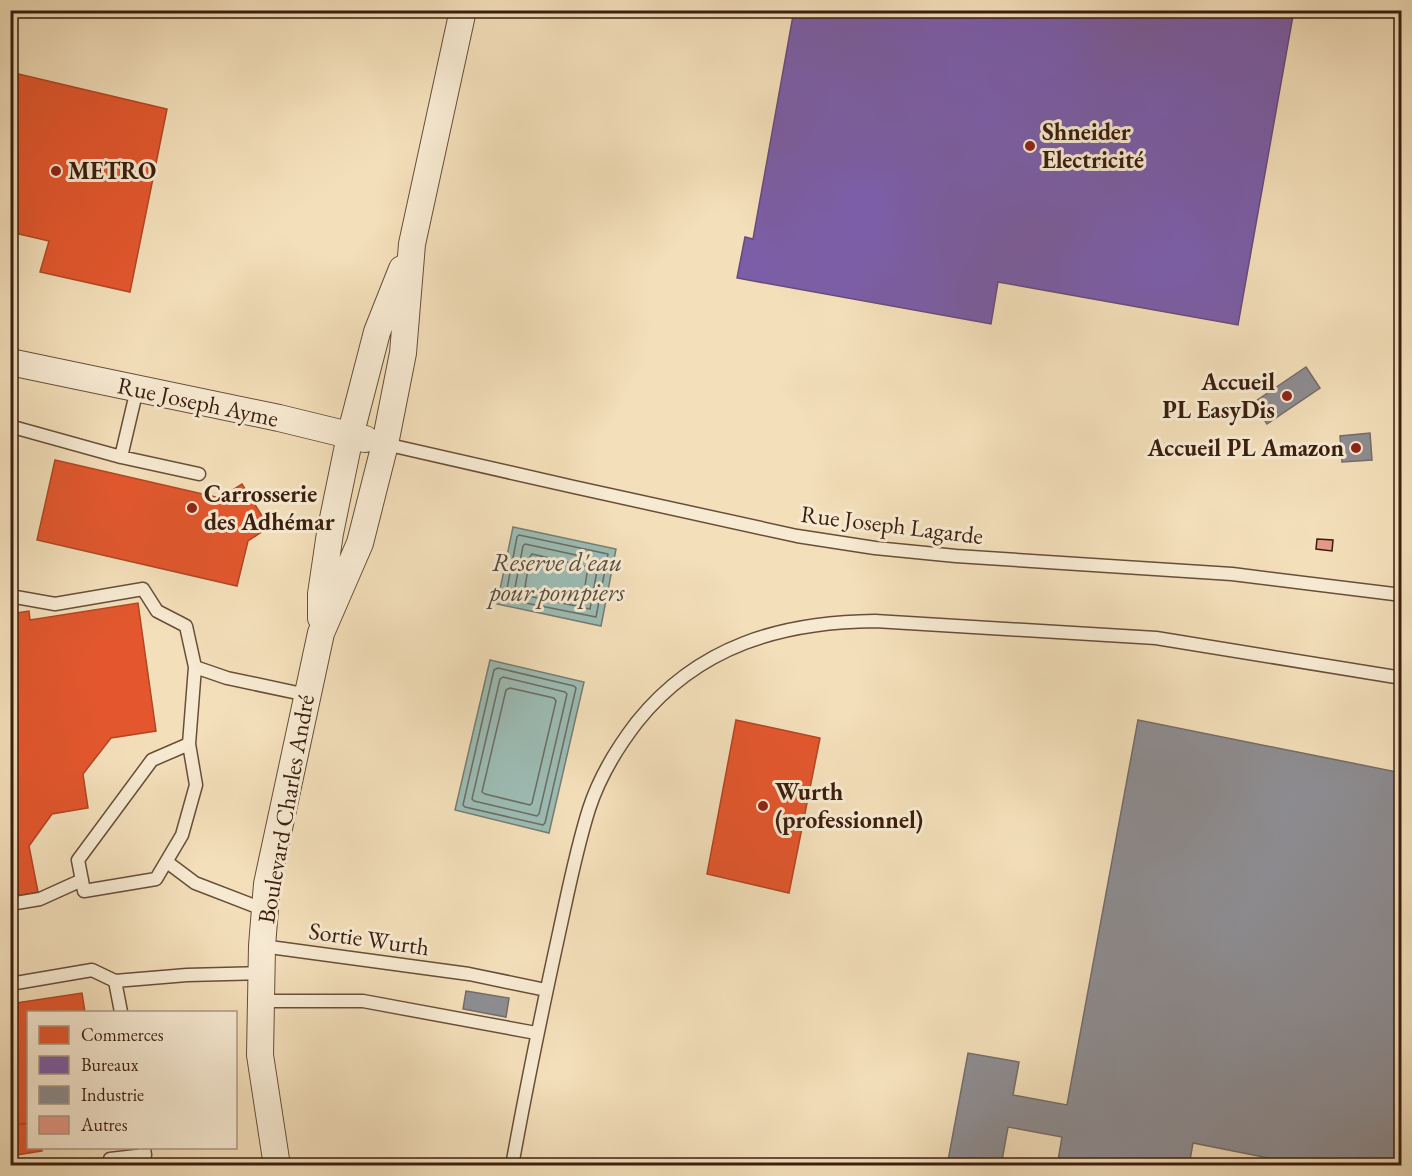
<svg xmlns="http://www.w3.org/2000/svg" width="1412" height="1176" font-family="'EB Garamond',serif">
<style>
.water{fill:#9cbcb5;stroke:#757d72;stroke-width:1.5}
.shops{fill:#e4572e;stroke:#b14624;stroke-width:1.5}
.offices{fill:#7b5ea7;stroke:#684b79;stroke-width:1.5}
.industry{fill:#8d8d92;stroke:#746c6a;stroke-width:1.5}
.lines{fill:none;stroke-linecap:round;stroke-linejoin:round}
.shore{stroke:#6b6d62;stroke-width:1.5}
.building{fill:#e79987;stroke:#3a1e0e;stroke-width:1.5}
.service-casing{stroke:#684e39;stroke-width:15}
.minor-casing{stroke:#684e39;stroke-width:28}
.service{stroke:#f7ead2;stroke-width:12}
.minor{stroke:#f7ead2;stroke-width:26}
.poi-dot{fill:#8f2418;stroke:#f7ead2;stroke-width:2}
.labels{text-anchor:middle;stroke-width:6;stroke-linejoin:round;paint-order:stroke}
.poi-label{font-size:24px;font-weight:bold;fill:#3a1e0e;stroke:#f7ead2;text-anchor:start}
.street-label{font-size:24px;fill:#3a1e0e;stroke:#f7ead2}
.water-label{font-size:26px;font-style:italic;fill:#574d40;stroke:#f7ead2}
</style>
<rect width="100%" height="100%" fill="#f3dfba"/>
<filter id="stains"><feTurbulence type="fractalNoise" baseFrequency=".00333" numOctaves="4"/><feColorMatrix values="0 0 0 0 .2 0 0 0 0 .09 0 0 0 0 .02 0 0 0 .5 -.17"/></filter>
<radialGradient id="worn" r=".72"><stop offset=".6" stop-color="#630" stop-opacity="0"/><stop offset="1" stop-color="#630" stop-opacity=".3"/></radialGradient>
<path class="water" d="M513 527 616 549 601 626 497 604Z
M490 660 584 682 549 833 455 810Z"/>
<path class="shops" d="M10 72 167 109 130 292 40 272 49 241 10 232Z
M55 460 220 498 242 484 269 527 248 541 237 586 37 540Z
M138 603 156 731 111 738 83 774 88 808 52 814 29 846 38 892 10 897V614L29 611 30 620Z
M736 720 820 738 789 893 707 874Z
M82 993 85 1012H28V1123L13 1125 14 1134 10 1135V1004Z
M28 1123V1148H41L42 1151 10 1156V1135L14 1134 13 1125Z"/>
<path class="offices" d="M794 10H1294L1238 325 998 282 991 324 737 278 745 237 753 239Z"/>
<path class="industry" d="M1306 367 1320 388 1267 424 1253 403Z
M1370 433 1372 460 1342 462 1340 436Z
M1138 720 1402 773V1166H1309L1193 1143 1189 1166H1057L1062 1137 1008 1127 1001 1166H947L968 1053 1019 1062 1013 1095 1067 1105Z
M466 991 509 998 506 1017 463 1009Z"/>
<g class="lines">
<path class="shore" d="M519 535 608 554 596 617 505 599 517 537Z
M525 544 599 560 590 609 514 593 523 546Z
M532 554 588 567 583 598 580 599 525 587 530 557Z
M498 668 574 686 576 688 545 823 543 825 465 807 463 805 494 670Z
M503 677 565 692 567 694 539 814 537 816 474 801 472 799 500 679Z
M510 688 554 698 556 701 532 803 530 805 485 794 482 792 506 690Z"/>
</g>
<path class="building" d="M1317 539 1333 540 1332 551 1316 549Z"/>
<g class="lines">
<g class="service-casing">
<path id="service" d="M137 389 121 457 199 474
M13 427 121 457
M385 444 574 487 797 536 875 548 956 556 1232 574 1402 595
M10 596 55 604 143 589 157 611 186 626 195 667
M189 744 196 785 182 835 156 879 84 891 78 860 152 760 189 744 195 667 227 678 307 695
M167 862 195 883 265 910
M10 904 40 899 82 880
M262 946 469 974 546 990
M10 984 92 970 115 981
M260 1001H363L536 1033
M121 1012 115 981 187 975 261 973
M110 1159 145 1155 144 1148
M512 1166C526 1088 542 1011 559 933 568 892 576 850 589 809 599 778 617 748 637 722 698 646 781 622 875 621L1156 638 1402 678"/>
</g>
<g class="minor-casing">
<path id="minor" d="M10 362 279 418 365 439
M321 618V594L330 533 350 436 377 332 402 269
M277 1166 260 1055 262 946 267 884 321 633 360 543 385 444 403 353 412 244 463 10"/>
</g>
<use href="#service" class="service"/>
<use href="#minor" class="minor"/>
</g>
<g class="poi-dot">
<circle cx="1030" cy="146" r="6"/>
<circle cx="56" cy="171" r="6"/>
<circle cx="1287" cy="396" r="6"/>
<circle cx="1356" cy="448" r="6"/>
<circle cx="192" cy="508" r="6"/>
<circle cx="763" cy="806" r="6"/>
</g>
<g class="labels">
<g class="poi-label">
<text x="1042" y="140">Shneider<tspan x="1042" dy="28">Electricité</tspan></text>
<text x="68" y="179">METRO</text>
<text x="1275" y="390" text-anchor="end">Accueil<tspan x="1275" dy="28">PL EasyDis</tspan></text>
<text x="1344" y="456" text-anchor="end">Accueil PL Amazon</text>
<text x="204" y="502">Carrosserie<tspan x="204" dy="28">des Adhémar</tspan></text>
<text x="775" y="800">Wurth<tspan x="775" dy="28">(professionnel)</tspan></text>
</g>
<g class="street-label">
<text transform="translate(198 402) rotate(12)" y="8">Rue Joseph Ayme</text>
<text transform="translate(892 525) rotate(7)" y="8">Rue Joseph Lagarde</text>
<text transform="translate(286 809) rotate(-80)" y="8">Boulevard Charles André</text>
<text transform="translate(369 939) rotate(8)" y="8">Sortie Wurth</text>
</g>
<g class="water-label">
<text x="557" y="571">Reserve d'eau<tspan x="557" dy="30">pour pompiers</tspan></text>
</g>
</g>
<rect width="1412" height="1176" fill="none" stroke="#f3dfba" stroke-width="36"/>
<rect x="12" y="12" width="1388" height="1152" fill="none" stroke="#3a1e0e" stroke-width="3"/>
<rect x="18" y="18" width="1376" height="1140" fill="none" stroke="#3a1e0e" stroke-width="1.5"/>
<rect x="27" y="1011" width="210" height="138" fill="#f7ead2" stroke="#ab9884" stroke-width="1.5"/>
<rect x="39" y="1026" width="30" height="18" fill="#e4572e" stroke="#ab9884" stroke-width="1.5"/>
<text x="81" y="1041" font-size="18" fill="#3a1e0e">Commerces</text>
<rect x="39" y="1056" width="30" height="18" fill="#7b5ea7" stroke="#ab9884" stroke-width="1.5"/>
<text x="81" y="1071" font-size="18" fill="#3a1e0e">Bureaux</text>
<rect x="39" y="1086" width="30" height="18" fill="#8d8d92" stroke="#ab9884" stroke-width="1.5"/>
<text x="81" y="1101" font-size="18" fill="#3a1e0e">Industrie</text>
<rect x="39" y="1116" width="30" height="18" fill="#e79987" stroke="#ab9884" stroke-width="1.5"/>
<text x="81" y="1131" font-size="18" fill="#3a1e0e">Autres</text>
<rect width="100%" height="100%" filter="url(#stains)"/>
<rect width="100%" height="100%" fill="url(#worn)"/>
</svg>
